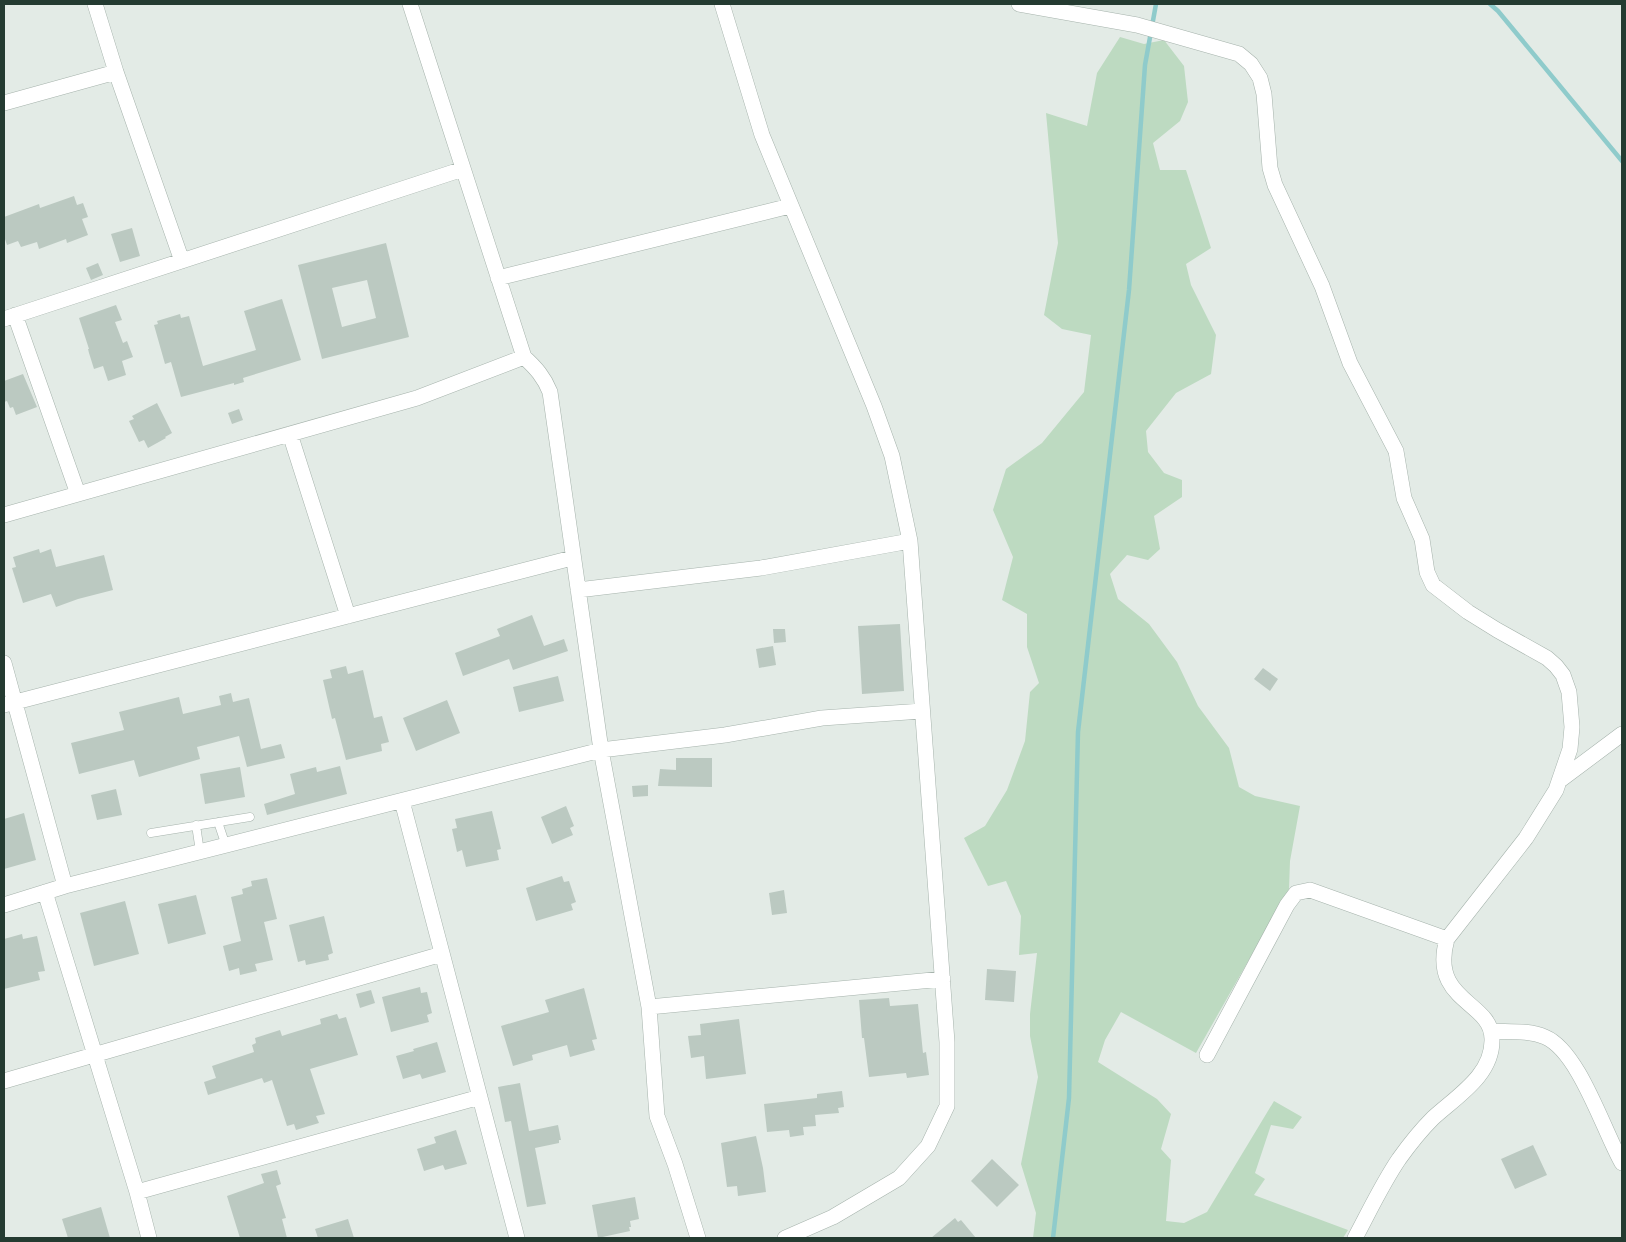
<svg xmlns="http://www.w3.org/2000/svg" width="1626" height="1242" font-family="'Work Sans',sans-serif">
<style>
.green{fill:#bddac1}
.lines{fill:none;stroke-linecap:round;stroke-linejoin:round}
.stream{stroke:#8fcbcb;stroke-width:4.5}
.building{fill:#bbc9c1;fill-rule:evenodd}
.service-casing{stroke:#a6b3ac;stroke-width:9}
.minor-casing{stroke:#a6b3ac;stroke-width:16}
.service{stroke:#fff;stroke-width:8}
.minor{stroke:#fff;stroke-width:15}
</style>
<rect width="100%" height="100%" fill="#e3ebe6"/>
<path class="green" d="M1120 37 1144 44 1164 40 1184 66 1188 102 1180 121 1153 143 1160 170H1186L1211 248 1186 264 1191 285 1216 335 1211 374 1176 393 1146 431 1148 452 1164 473 1182 480V497L1154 516 1160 549 1148 560 1127 555 1110 574 1118 599 1149 624 1177 662 1198 706 1229 748 1239 787 1255 796 1300 806 1290 861 1289 889 1196 1053 1121 1012 1105 1040 1098 1062 1157 1099 1171 1114 1161 1149 1171 1160 1166 1221 1184 1223 1207 1212 1274 1101 1302 1117 1293 1129 1271 1125 1255 1173 1265 1179 1254 1195 1348 1230 1343 1238H1033L1036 1213 1021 1164 1038 1077 1030 1036V1014L1037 953 1019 955 1021 916 1006 881 988 886 964 838 985 826 1007 790 1025 741 1030 692 1039 683 1027 647V614L1002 600 1013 557 993 510 1006 469 1042 443 1084 392 1091 335 1062 329 1044 315 1058 243 1046 113 1087 126 1097 73Z"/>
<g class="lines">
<path class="stream" d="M1490 4 1498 11 1622 161
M1053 1238 1069 1098 1078 732 1129 290 1145 65 1156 4"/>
</g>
<path class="building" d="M74 196 77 205 83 203 88 217 82 219 88 235 67 243 66 239 39 249 37 242 21 247 18 241 7 245 4 236V217L39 204 40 208Z
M132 228 140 256 120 262 111 234Z
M386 243 409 337 322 359 298 265ZM367 280 376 318 342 327 332 288Z
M98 263 103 275 91 280 86 268Z
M282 299 301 360 243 378 244 382 234 385V383L181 397 171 362 165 364 154 325 158 324 157 321 180 314 181 318 189 316 203 366 256 350 244 311Z
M116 305 122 320 115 322 123 343 127 341 133 357 122 361 126 375 108 381 103 366 94 369 89 353 88 349H89L79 318Z
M23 374 37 407 16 415 13 407 10 408 7 401 4 402V381Z
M157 403 172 433 165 437 166 438 148 448 144 440 139 442 129 421 134 419 132 416Z
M239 409 243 420 232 424 228 413Z
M39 549 40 553 51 549 56 567 104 555 113 590 78 599 56 607 51 594 23 603 12 568 16 567 13 557Z
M532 615 544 646 564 639 568 651 513 670 509 659 463 676 455 653 500 636 497 629Z
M900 624 904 691 862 694 858 626Z
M773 629H785L786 642 774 643Z
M773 646 776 665 759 668 756 649Z
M346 666 348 674 363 670 374 718 382 716 389 742 381 744 382 751 346 760 335 718 332 719 323 680 332 678 330 670Z
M1263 668 1278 679 1270 691 1254 679Z
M558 676 564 701 519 712 513 687Z
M231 693 233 702 249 698 261 749 281 744 285 758 247 767 239 736 197 747 200 759 139 777 134 760 79 774 71 743 124 730 119 712 179 697 183 714 221 705 219 696Z
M447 700 460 733 416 751 403 718Z
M676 758H712V787L658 786 660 769 676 770Z
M340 766 347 794 267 815 264 804 295 794 290 774 316 767 317 772Z
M240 767 245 797 205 804 200 774Z
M648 785V796L633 797 632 786Z
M116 789 122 815 97 820 91 795Z
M566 806 574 826 570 828 573 835 552 844 541 817Z
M492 811 501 849 497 850 499 860 466 867 462 850 457 852 452 829 457 828 455 819Z
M24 813 36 860 4 869V819Z
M562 876 564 882 569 881 576 902 571 904 573 910 536 921 526 888Z
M267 878 277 919 264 922 273 960 255 964 257 971 240 975 239 968 229 971 223 946 241 941 231 897 243 894 242 889 252 886 251 881Z
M784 890 787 913 772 915 769 893Z
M196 895 206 934 168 944 158 904Z
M125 901 139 954 94 966 80 913Z
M324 916 333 953 328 955 329 960 306 965 305 960 298 962 289 925Z
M22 934 23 939 37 936 45 971 38 972 40 980 4 989V939Z
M987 969 1016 971 1014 1002 985 1000Z
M420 987 421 993 427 992 432 1013 427 1015 429 1022 391 1032 382 997Z
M584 988 597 1039 592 1040 595 1050 570 1057 567 1045 532 1055 533 1060 513 1066 501 1026 549 1012 545 1000Z
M371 990 375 1003 360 1008 356 994Z
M889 998 890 1006 918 1004 923 1053 926 1052 929 1075 907 1078 906 1073 869 1077 864 1038H862L859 1000Z
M337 1014 339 1019 346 1017 358 1055 310 1069 325 1114 316 1116 319 1123 296 1130 294 1124 287 1126 272 1080 264 1083 262 1078 208 1095 204 1082 216 1078 212 1066 254 1052 252 1045 256 1043 255 1038 280 1030 282 1036 288 1034 321 1024 320 1019Z
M739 1019 746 1074 706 1079 704 1056 691 1058 688 1036 701 1035 700 1024Z
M437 1042 446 1072 422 1079 420 1074 403 1079 396 1056 414 1051 413 1049Z
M520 1083 529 1131 558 1125 561 1140H559V1143L535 1148 546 1204 527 1207 511 1121 505 1122 498 1087Z
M842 1091 844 1107 838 1108 839 1113 815 1115 816 1126 803 1127 804 1135 790 1137 789 1130 767 1132 764 1104 817 1098V1094Z
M456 1130 467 1164 445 1170 443 1165 424 1171 417 1149 436 1143 434 1137Z
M756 1136 763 1168 766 1192 738 1196 737 1186 727 1187 721 1143Z
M1533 1145 1547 1175 1515 1189 1501 1159Z
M992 1159 1019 1185 997 1207 971 1181Z
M277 1170 281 1184 276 1186 286 1218 282 1219 287 1238H240L227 1196 264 1183 261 1174Z
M635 1197 639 1219 630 1221 631 1227H629L630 1231 598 1238 592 1205Z
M101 1207 110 1238H68L62 1219Z
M955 1218 958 1222 961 1220 976 1238H931Z
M348 1219 354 1238H318L315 1229Z"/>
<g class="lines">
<g class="service-casing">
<path id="service" d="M218 822 226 846
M196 825 200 852
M151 833 250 817"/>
</g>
<g class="minor-casing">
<path id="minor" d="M95 4 116 72 182 261
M410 4 524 357C536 368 544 377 550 392L601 750 649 1007 657 1116 675 1164 698 1238
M722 4 762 135 874 406 892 456 910 541 947 1042V1106L928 1146 899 1178 833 1217 785 1238
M1019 4 1137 25 1239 54 1251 64 1260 78 1264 94 1270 168 1275 185 1322 286 1350 363 1396 451 1404 498 1422 539 1427 572 1433 585 1468 612 1497 630 1547 658 1556 666 1563 675 1569 692 1572 727 1570 749 1556 790 1526 838 1447 939C1429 1002 1492 1001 1492 1039 1493 1075 1457 1096 1433 1118 1421 1130 1409 1145 1399 1159 1382 1184 1369 1212 1355 1238
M4 103 116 72
M498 278 790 206
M15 315 78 494
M4 319 463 169
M290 434 348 616
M4 515 417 398 524 357
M578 590 761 568 910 541
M4 663 65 886
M4 705 572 558
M1559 781 1622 734
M402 801 517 1238
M45 892 137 1192 149 1238
M4 905 65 886 601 750 725 735 822 718 922 711
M649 1007 943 979
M1491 1031C1508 1032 1529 1030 1545 1037 1579 1051 1604 1132 1622 1163
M1207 1055 1287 905 1296 893 1310 890 1447 939
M4 1081 442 954
M137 1192 480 1097"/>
</g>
<use href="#service" class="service"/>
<use href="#minor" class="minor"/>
</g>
<rect width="1626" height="1242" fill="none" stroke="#243b31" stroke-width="10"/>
</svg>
